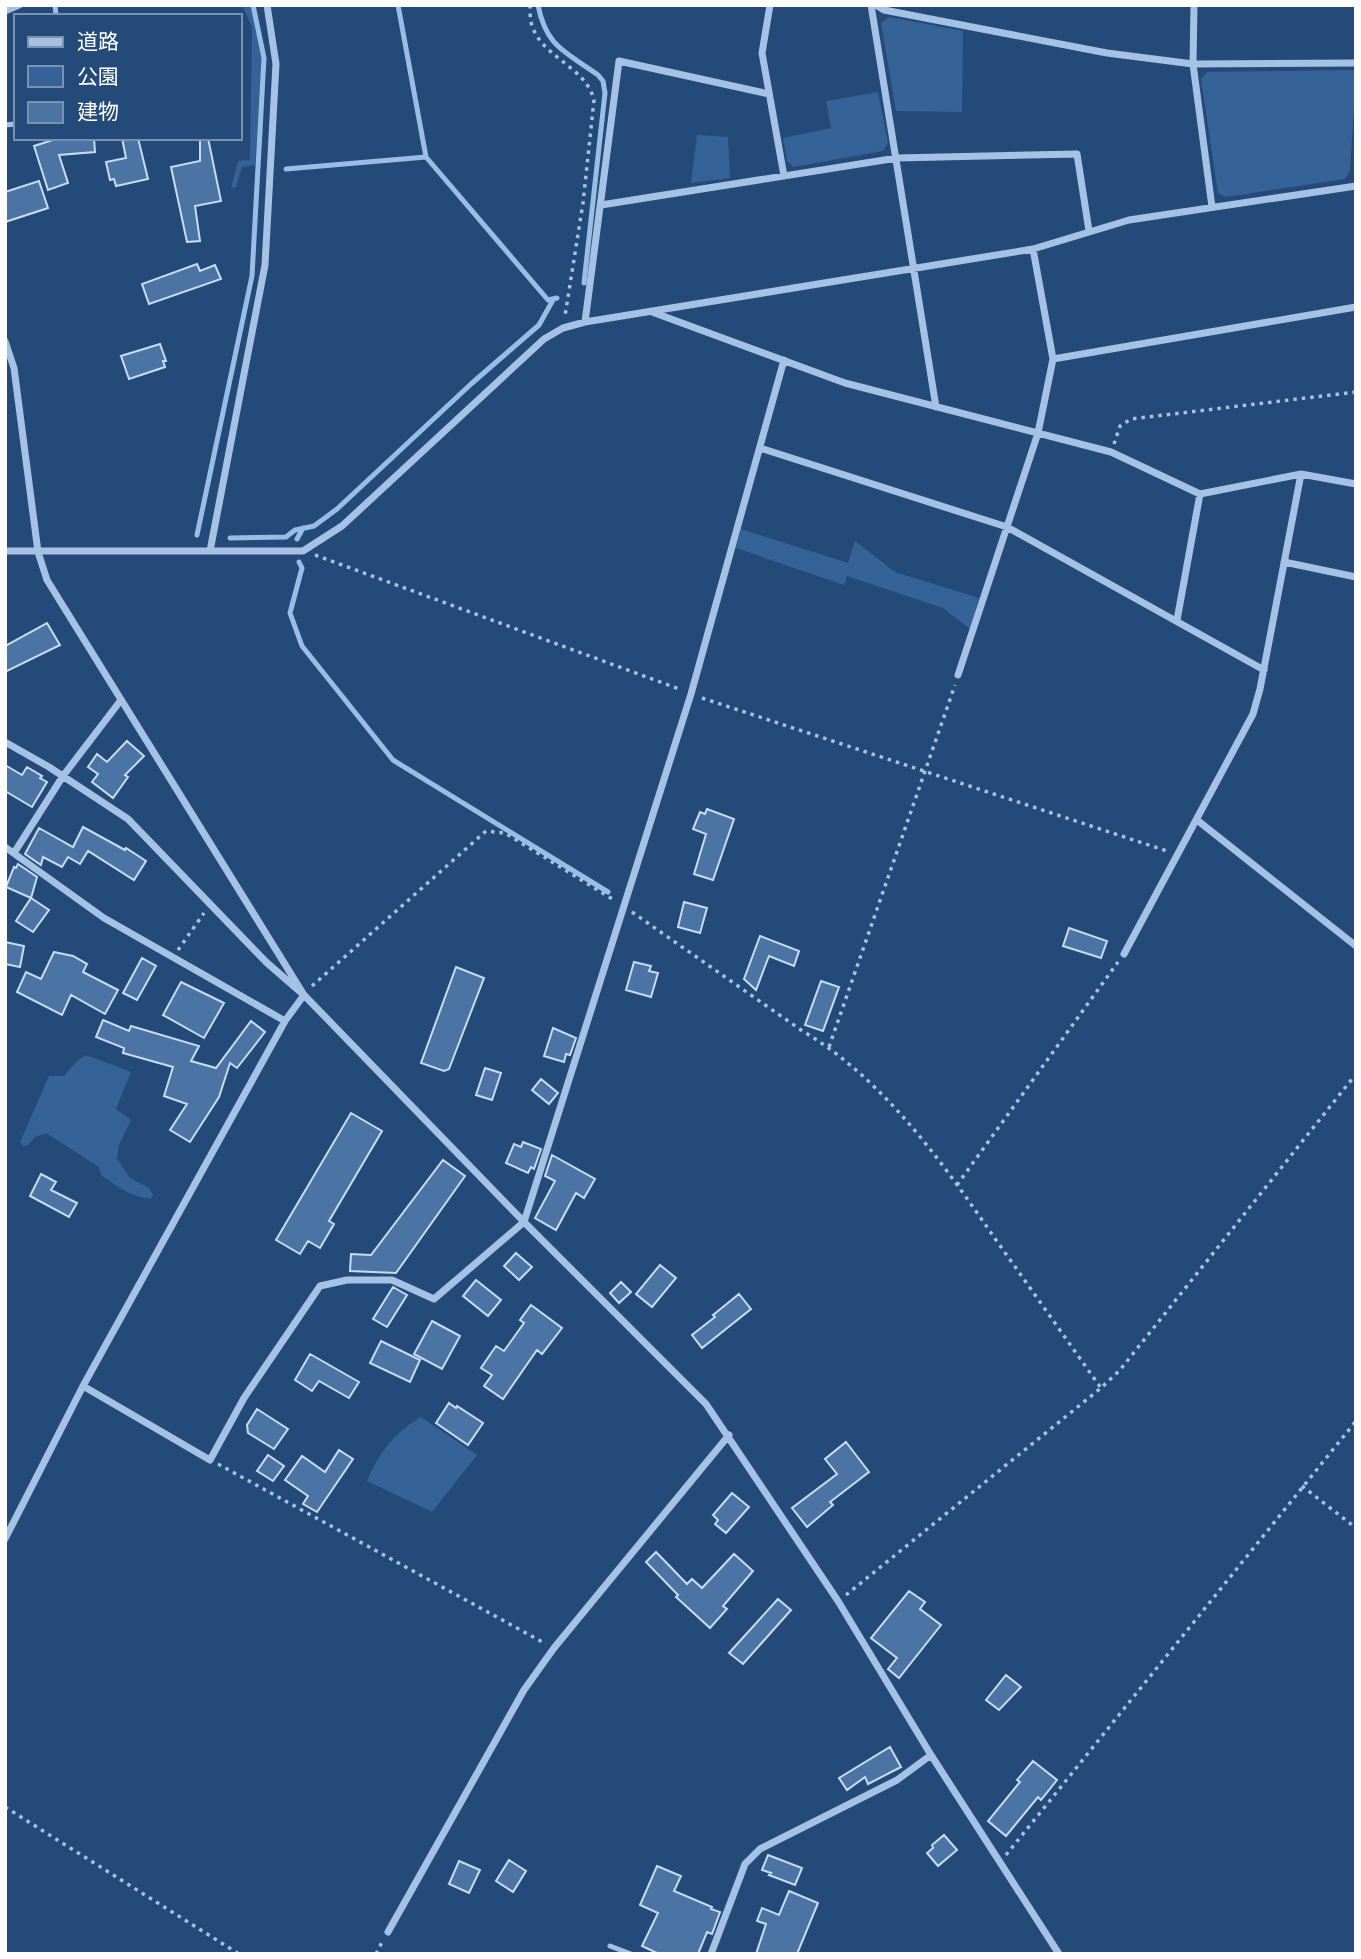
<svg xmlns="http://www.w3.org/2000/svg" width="1361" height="1959" font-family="'Alegreya Sans','Noto Sans JP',sans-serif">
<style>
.green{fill:#366397}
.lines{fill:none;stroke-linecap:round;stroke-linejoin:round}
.stream{stroke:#99bde5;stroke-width:5}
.building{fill:#4b73a3;stroke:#c8dcf4;stroke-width:2}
.path{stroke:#a5c2e4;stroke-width:3.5;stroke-dasharray:3.5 5;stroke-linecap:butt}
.service{stroke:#a5c2e4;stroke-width:5}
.minor{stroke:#a5c2e4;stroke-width:7}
</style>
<rect width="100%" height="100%" fill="#234a79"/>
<path class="green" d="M242 5H251L262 59 255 165 242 167 236 187 231 188 238 161 250 160 252 27Z
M889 17 963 31 962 112 896 111 881 23Z
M1353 70 1356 74 1350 171 1345 179 1226 197 1218 193 1201 79 1207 72Z
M878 92 888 143 883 151 793 167 787 161 783 138 831 128 826 101Z
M697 135 728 137 730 178 691 183Z
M741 529 848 563 855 541 895 572 979 598 970 629 943 608 847 576 844 585 736 548Z
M86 1055 131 1072 116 1109 131 1120 119 1145 117 1159 130 1178 149 1188 153 1195 151 1199C130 1197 117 1186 101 1175L99 1167 46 1133 35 1137 28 1145 23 1146 20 1142 49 1076H64L77 1061Z
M421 1417 477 1455 432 1512 367 1481C378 1454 396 1431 421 1417Z"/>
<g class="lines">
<path class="stream" d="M398 5 426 157 548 300 557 298
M538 5C546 47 566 52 598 75L603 81 605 93 584 283
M286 169 426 157
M197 535 252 276 264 58 253 5
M230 538 286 537 295 530 314 526 337 509 471 384 539 325 553 300
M297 539 303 528
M299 562 302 568 290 613 302 646 393 760 608 892"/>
</g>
<path class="building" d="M59 138H94L95 152 59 155 68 183 48 190 34 146Z
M122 138H138L148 179 116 186 114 179 110 180 106 162 126 158Z
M200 138H208L221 201 195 206 200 241 187 242 171 167 200 161Z
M39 181 48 208 5 222V192Z
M197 264 200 271 215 265 221 279 149 304 142 284Z
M160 344 166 361H163L165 367 129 379 121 356Z
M47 623 60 645 5 672V646Z
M127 741 144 756 125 775 128 777 113 798 92 782 98 774 88 767 97 754 107 762Z
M5 765 22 775 27 767 42 776 40 778 47 782 32 807 5 791Z
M707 809 734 819 713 880 694 874 706 834 693 829 700 812 705 814Z
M83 827 125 850 126 848 146 861 134 880 88 851 80 864 68 857 62 867 43 857 41 865 25 854 39 828 73 847Z
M18 864 37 877 31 898 6 887 14 867 16 868Z
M31 898 49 910 33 932 16 921Z
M684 902 707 908 700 933 678 927Z
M1069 928 1107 941 1101 958 1063 946Z
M760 936 799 951 794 966 769 956 756 990 744 979Z
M5 942 24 946 20 967 5 964Z
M54 952 73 956 87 964 83 972 118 990 105 1014 71 995 62 1015 17 992 26 972 41 979Z
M142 958 156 966 137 1000 123 993Z
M634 962 651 966 649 971 658 973 651 997 626 990Z
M456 967 484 978 449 1069 444 1071 421 1063Z
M821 981 839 987 823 1031 805 1025Z
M181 982 224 1003 204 1038 163 1015Z
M103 1020 129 1031 131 1026 199 1046 191 1061 216 1068 251 1021 265 1032 237 1068 230 1063 219 1097 190 1142 170 1130 187 1104 164 1096 173 1067 123 1053 124 1048 96 1037Z
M553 1028 576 1038 570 1055 566 1054 564 1062 544 1056Z
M485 1068 501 1073 492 1100 476 1095Z
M541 1079 558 1093 549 1104 532 1090Z
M351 1113 382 1131 329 1221 334 1224 320 1248 308 1241 300 1254 276 1240Z
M523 1142 541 1149 534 1169 531 1167 528 1173 506 1163 514 1144 521 1147Z
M552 1155 595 1179 584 1198 576 1193 556 1230 535 1218 555 1181 545 1176Z
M443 1160 465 1176 396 1273 350 1271 351 1254 371 1255Z
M41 1174 56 1182 51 1190 77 1203 69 1217 30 1196Z
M516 1253 532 1267 519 1280 504 1266Z
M660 1265 676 1278 652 1307 636 1294Z
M476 1280 501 1300 488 1316 463 1296Z
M621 1282 631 1292 619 1303 610 1293Z
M393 1287 407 1295 387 1327 373 1319Z
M739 1294 751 1309 702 1348 692 1335 715 1317 713 1315Z
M531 1305 562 1328 542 1354 537 1350 503 1399 484 1386 492 1375 481 1368 496 1346 504 1351 524 1323 520 1320Z
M432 1321 460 1336 442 1369 414 1354Z
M381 1341 420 1360 410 1382 370 1363Z
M310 1354 359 1382 349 1398 319 1381 312 1391 295 1380Z
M449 1403 456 1408 457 1406 483 1423 468 1445 436 1423Z
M257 1409 288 1429 274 1449 248 1433 247 1425Z
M846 1442 869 1472 830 1502 833 1505 807 1527 792 1508 837 1474 825 1459Z
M339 1450 353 1459 317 1512 303 1504 308 1496 285 1480 302 1456 325 1472Z
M268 1455 284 1466 273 1481 257 1471Z
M732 1493 749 1507 726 1533 715 1524 718 1520 713 1515Z
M656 1552 687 1584 692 1579 702 1588 734 1554 753 1571 723 1606 727 1609 710 1628 676 1597 678 1595 646 1562Z
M909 1591 925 1602 920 1609 941 1625 899 1678 888 1669 897 1658 871 1638Z
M778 1599 791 1610 743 1664 729 1653Z
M1006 1675 1021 1687 999 1710 986 1700Z
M890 1747 901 1767 868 1784 865 1777 847 1790 839 1778Z
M1033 1761 1057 1780 1041 1800 1038 1797 1006 1836 988 1821 1020 1782 1017 1780Z
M944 1835 957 1850 938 1866 927 1853 933 1848 932 1845Z
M768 1855 802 1868 795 1885 769 1875 771 1873 762 1870Z
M509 1860 526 1871 513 1892 496 1881Z
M459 1861 480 1870 469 1893 449 1884Z
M657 1866 681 1876 674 1891 712 1907 711 1909 720 1912 712 1934 707 1932 698 1954H659L642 1946 658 1913 640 1905Z
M789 1891 818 1903 797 1954H756L766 1924 757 1921 762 1908 779 1915Z"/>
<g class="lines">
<path class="path" d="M530 5C530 11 530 17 531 22 539 57 586 66 594 100L583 203 565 316
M1114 444 1120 426 1131 419 1356 392
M315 555 682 690
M702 698 1167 851
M632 912 801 1030C884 1079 942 1162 996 1240 1031 1289 1066 1339 1101 1388
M178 950 204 913
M312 986 486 831 505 833 614 900
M829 1047 955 685
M957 1185 1118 962
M218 1464 546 1644
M1302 1486 1356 1528
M846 1595 1101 1388 1120 1370 1356 1074
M5 1807 239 1954
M1006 1855 1356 1421
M376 1954 383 1940"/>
<path class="service" d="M55 5 56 16
M5 125 16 124
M610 1946 631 1954"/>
<path class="minor" d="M770 5 762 53 784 176
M871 5 936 407
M876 5 884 10 1107 53 1193 64 1356 63
M1194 5 1193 64 1212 207
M5 11 19 5
M601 205 897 158 1077 154 1089 231
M652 312 845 383 1111 452 1200 494 1301 474 1356 484
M585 322 619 61 769 94
M5 341 14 368 38 552 47 580 304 995 524 1222 706 1404 838 1601 931 1755 1059 1954
M1053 359 1356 307
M760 448 1007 527 1264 670
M5 551H303L342 526 544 339 563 328 585 322 1033 249 1129 220 1356 186
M210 551 265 265 276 64 267 5
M1284 562 1356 577
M1177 620 1200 494
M958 675 1038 433 1053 359 1033 249
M5 742 49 767 128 819 266 962 304 995 285 1021 83 1386 5 1539
M1197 820 1356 946
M5 847 104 918 285 1021
M14 853 63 776 121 700
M1124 954 1253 714 1260 689 1301 474
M83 1386 210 1460 244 1398 320 1286 347 1280H392L434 1299 524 1222 691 694 784 360
M388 1932 524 1690 554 1648 729 1435
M711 1954 745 1864 760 1849 897 1780 931 1755"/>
</g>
<rect width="1361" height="1959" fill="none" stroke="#ffffff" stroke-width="14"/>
<rect x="14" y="14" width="228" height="126" fill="#234a79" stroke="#7b92af" stroke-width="2"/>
<rect x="28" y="37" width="35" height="10" fill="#a5c2e4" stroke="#7b92af" stroke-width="2"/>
<text x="77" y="49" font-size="21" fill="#ffffff">道路</text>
<rect x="28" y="66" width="35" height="21" fill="#366397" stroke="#7b92af" stroke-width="2"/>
<text x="77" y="84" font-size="21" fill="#ffffff">公園</text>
<rect x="28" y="102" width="35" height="21" fill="#4b73a3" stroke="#7b92af" stroke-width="2"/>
<text x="77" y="119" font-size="21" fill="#ffffff">建物</text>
</svg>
